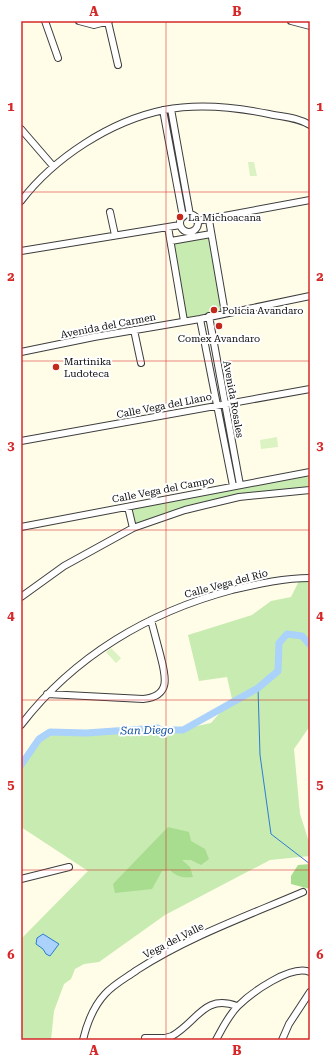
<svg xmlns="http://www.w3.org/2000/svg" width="331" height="1061" font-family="'Roboto Serif',serif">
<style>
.green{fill:#c7ebb0}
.forest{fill:#a8dd8f}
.pitch{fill:#dbf2c3}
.water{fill:#aad2fa;stroke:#2c7cd5}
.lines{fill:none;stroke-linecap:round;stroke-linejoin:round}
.stream{stroke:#2c7cd5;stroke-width:1}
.river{stroke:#aad2fa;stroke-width:7}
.minor-casing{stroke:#3e3e3e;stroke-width:8}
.minor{stroke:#fff;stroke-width:6}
.grid{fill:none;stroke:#d62828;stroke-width:1;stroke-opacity:0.55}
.poi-dot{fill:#c2291b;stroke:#fff;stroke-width:1.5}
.labels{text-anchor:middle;stroke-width:4;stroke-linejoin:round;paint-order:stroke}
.poi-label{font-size:10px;fill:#0b0b0b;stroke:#fff;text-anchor:start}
.street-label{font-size:10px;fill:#0b0b0b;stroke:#fff}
.water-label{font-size:11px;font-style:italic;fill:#0e4fa2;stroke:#fff}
.neatline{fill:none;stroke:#d62828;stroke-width:1.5}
.grid-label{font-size:13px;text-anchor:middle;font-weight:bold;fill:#d62828}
</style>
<rect width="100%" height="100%" fill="#fffde8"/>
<path class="green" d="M211 236 224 311 185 318 172 243Z
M310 476V489L255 493 133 527 129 507Z
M301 577 310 578V726L294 749 300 814 310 845V856L270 860 165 915 99 962 84 964 75 969 71 979 64 984 54 1011 51 1040H21V939L88 871 21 827V762L38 738 50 731 86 732 159 727V729H183L211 723 232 699 227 677 199 681 188 635 252 615 271 601 291 597Z"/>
<path class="forest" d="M168 827 189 832 191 841 205 849 209 859 201 865 191 860H182L190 867 193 877C183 878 177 877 170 870L162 871 152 889 115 893 113 884Z
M310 864V889L291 884V876L298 865Z"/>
<path class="pitch" d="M248 162H254L257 176H250Z
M277 437 278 447 261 449 260 440Z
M111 648 121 658 116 663 106 652Z"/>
<path class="water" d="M43 934 59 944 50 956 46 954 43 949 36 944 37 938Z"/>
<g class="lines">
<path class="stream" d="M258 688 260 755 271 834 310 864"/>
<path class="river" d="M21 765 39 739 50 732 86 733 158 728 159 730H183L258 688 278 671 279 643 287 634 302 636 310 645"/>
<g class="minor-casing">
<path id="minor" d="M45 21 58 58
M79 21 94 25 109 21
M291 21 310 26
M108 22 118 65
M171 109 190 215
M163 110 183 217
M21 129 53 166
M21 201C54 158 110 121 164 110 199 103 235 107 269 114 283 117 297 117 310 125
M110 212 115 235
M180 223a9 9 0 1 1 18 0a9 9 0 1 1-18 0Z
M209 220 225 313
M197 221 310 200
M168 227 184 321
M171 241 211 234
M21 251 180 225
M209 316 240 485
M200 319 233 486
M134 330 141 363
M21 352 94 337 200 319 310 296
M21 441 310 389
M128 507 133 528
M21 527 310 472
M21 597 64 566 133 528 185 510 239 497 310 490
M47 694 143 699C173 696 165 674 160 654 157 643 154 631 151 620
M21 725C74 656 149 612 232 590 258 584 283 578 310 578
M21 879 69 867
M145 1038H165L172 1036C198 1021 204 994 237 1006
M83 1040C87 1023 93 1007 105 994 114 984 126 978 137 970 188 937 247 916 303 892
M216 1040C222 1029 228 1016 238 1006 251 993 291 964 310 972
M282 1040 289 1024 310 992"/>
</g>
<use href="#minor" class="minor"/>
</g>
<path class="grid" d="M166 21V1040M21 192H310M21 361H310M21 530H310M21 700H310M21 870H310"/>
<g class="poi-dot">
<circle cx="180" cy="217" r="4"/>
<circle cx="214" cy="310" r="4"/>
<circle cx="219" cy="326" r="4"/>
<circle cx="56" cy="367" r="4"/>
</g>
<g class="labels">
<g class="poi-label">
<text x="188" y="221">La Michoacana</text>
<text x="222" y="314">Policia Avandaro</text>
<text x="219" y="342" text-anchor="middle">Comex Avandaro</text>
<text x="64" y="365">Martinika<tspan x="64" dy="12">Ludoteca</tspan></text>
</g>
<g class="street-label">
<text transform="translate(108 325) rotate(-11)" y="4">Avenida del Carmen</text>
<text transform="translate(234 399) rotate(80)" y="4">Avenida Rosales</text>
<text transform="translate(164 405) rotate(-11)" y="4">Calle Vega del Llano</text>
<text transform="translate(163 489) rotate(-11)" y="4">Calle Vega del Campo</text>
<text transform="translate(226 583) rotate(-15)" y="4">Calle Vega del Río</text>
<text transform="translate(173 940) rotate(-27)" y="4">Vega del Valle</text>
</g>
<g class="water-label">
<text transform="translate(147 730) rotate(-1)" y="4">San Diego</text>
</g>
</g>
<rect width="331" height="1061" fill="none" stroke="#ffffff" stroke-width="44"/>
<rect x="22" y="22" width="287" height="1017" class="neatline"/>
<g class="grid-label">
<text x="94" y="16">A</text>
<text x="237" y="16">B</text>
<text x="11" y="111">1</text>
<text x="320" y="111">1</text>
<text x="11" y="281">2</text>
<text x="320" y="281">2</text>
<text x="11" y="450">3</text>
<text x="320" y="450">3</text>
<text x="11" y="620">4</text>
<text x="320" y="620">4</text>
<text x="11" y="789">5</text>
<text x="320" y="789">5</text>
<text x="11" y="959">6</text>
<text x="320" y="959">6</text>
<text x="94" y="1055">A</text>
<text x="237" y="1055">B</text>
</g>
</svg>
